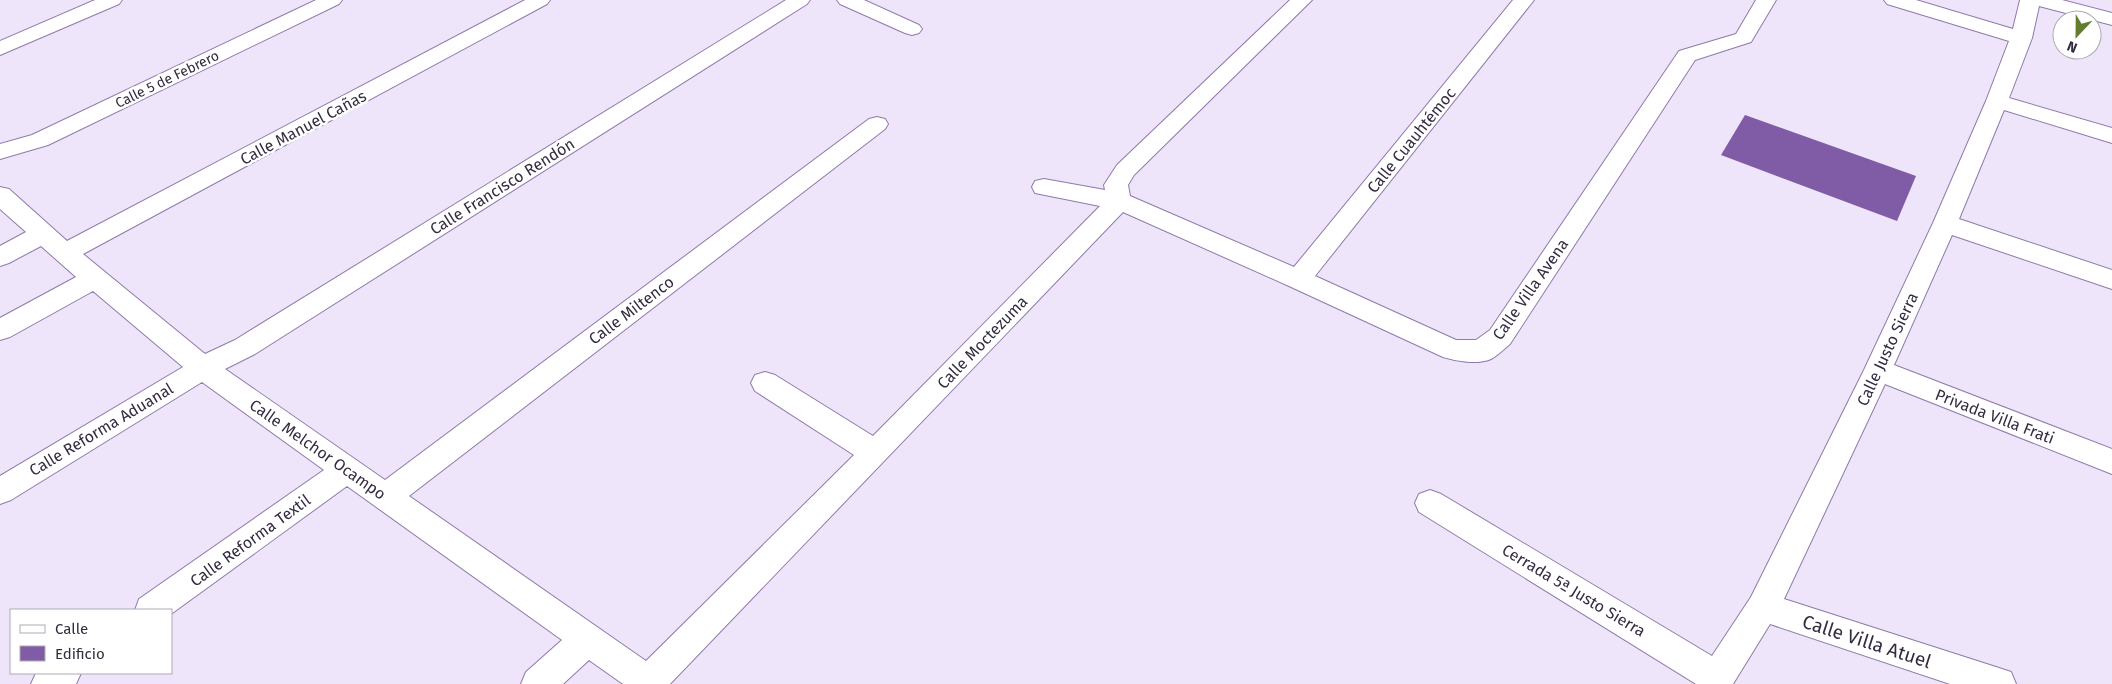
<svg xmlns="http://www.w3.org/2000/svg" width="2112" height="684" font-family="'Fira Sans',sans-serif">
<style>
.building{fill:#805ca7}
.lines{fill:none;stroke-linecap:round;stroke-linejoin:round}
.minor-casing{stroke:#9079ab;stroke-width:2}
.minor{fill:#fff;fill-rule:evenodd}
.labels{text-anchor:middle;stroke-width:5;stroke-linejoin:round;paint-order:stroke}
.far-street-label{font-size:14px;fill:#342b40;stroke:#fff}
.street-label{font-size:16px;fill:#342b40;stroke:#fff}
.near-street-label{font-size:19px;fill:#342b40;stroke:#fff}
</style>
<rect width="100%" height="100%" fill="#eee5fb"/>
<path class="building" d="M1745 115 1916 176 1897 221 1721 155Z"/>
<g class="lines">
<g class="minor-casing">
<path id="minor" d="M95 0H122L119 4 0 55V41Z
M316 0H342L339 4 48 145 0 159V144L32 135Z
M525 0H550L547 4 83 254 205 354 235 340 786 0H810L807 4 255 354 225 369 385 480 869 119 877 117 885 119 888 124 885 129 409 496 646 661 854 455 755 391 751 383 755 375 765 372 775 375 873 436 1100 206 1035 193 1032 187 1035 181 1044 179 1105 190 1104 185 1117 165 1290 0H1312L1134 175 1128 185 1130 196 1294 267 1513 0H1534L1315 276 1456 340H1476L1490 330 1679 51 1736 34 1756 0H1776L1751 42 1695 60 1510 344C1504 349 1497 356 1491 359 1477 365 1456 361 1443 357L1289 286 1123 212 670 684H623L589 660 563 684H521L526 672 562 640 347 486 171 614V610H135L139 599 324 470 202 382 11 500 0 504V476L183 367 93 291 10 337 0 340V318L76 277 41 246 9 263 0 266V246L26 232 0 209V187L9 189 67 241Z
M837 0H864L919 25 922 29 919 33 912 35 905 33 840 4Z
M1884 0H1916L2013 29 2020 0H2062L2112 13V25L2039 6 2032 38 2009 98 2112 128V143L2004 110 1959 219 2112 270V289L1952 235 1894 365 2112 449V474L1885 384 1784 599 1999 668 2011 672 2016 684H1950L1770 624 1733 684H1696L1419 512 1415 503 1419 494 1430 490 1441 494 1712 656 1751 597 1864 370 1933 223 1986 101 2009 41 1887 4Z
M36 673H81L76 684H31Z"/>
</g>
<use href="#minor" class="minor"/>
</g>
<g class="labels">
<g class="far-street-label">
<text transform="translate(167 79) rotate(-26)" y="5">Calle 5 de Febrero</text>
</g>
<g class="street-label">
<text transform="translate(303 127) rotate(-28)" y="6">Calle Manuel Cañas</text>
<text transform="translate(1411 140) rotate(-51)" y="6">Calle Cuauhtémoc</text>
<text transform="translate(502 186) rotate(-32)" y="6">Calle Francisco Rendón</text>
<text transform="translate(1530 289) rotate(-55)" y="6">Calle Villa Avena</text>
<text transform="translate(631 310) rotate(-37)" y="6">Calle Miltenco</text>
<text transform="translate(982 342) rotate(-46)" y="6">Calle Moctezuma</text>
<text transform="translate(1887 349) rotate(-65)" y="6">Calle Justo Sierra</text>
<text transform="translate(1995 416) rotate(21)" y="6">Privada Villa Frati</text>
<text transform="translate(101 429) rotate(-31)" y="6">Calle Reforma Aduanal</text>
<text transform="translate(318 449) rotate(35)" y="6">Calle Melchor Ocampo</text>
<text transform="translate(250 540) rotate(-36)" y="6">Calle Reforma Textil</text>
<text transform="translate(1574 590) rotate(31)" y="6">Cerrada 5ª Justo Sierra</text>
</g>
<g class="near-street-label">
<text transform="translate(1867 641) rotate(18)" y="7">Calle Villa Atuel</text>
</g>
</g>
<rect x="10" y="609" width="162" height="65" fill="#ffffff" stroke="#aeaab3"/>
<rect x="20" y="625" width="25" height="8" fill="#ffffff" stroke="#aeaab3"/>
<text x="55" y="634" font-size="15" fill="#342b40">Calle</text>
<rect x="20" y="646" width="25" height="15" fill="#805ca7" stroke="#aeaab3"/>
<text x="55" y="659" font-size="15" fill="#342b40">Edificio</text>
<g transform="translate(2077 35) rotate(202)"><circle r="24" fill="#ffffff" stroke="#aeaab3"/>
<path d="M0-4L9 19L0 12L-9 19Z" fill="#647c2f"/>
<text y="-8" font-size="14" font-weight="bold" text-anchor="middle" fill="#342b40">N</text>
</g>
</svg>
